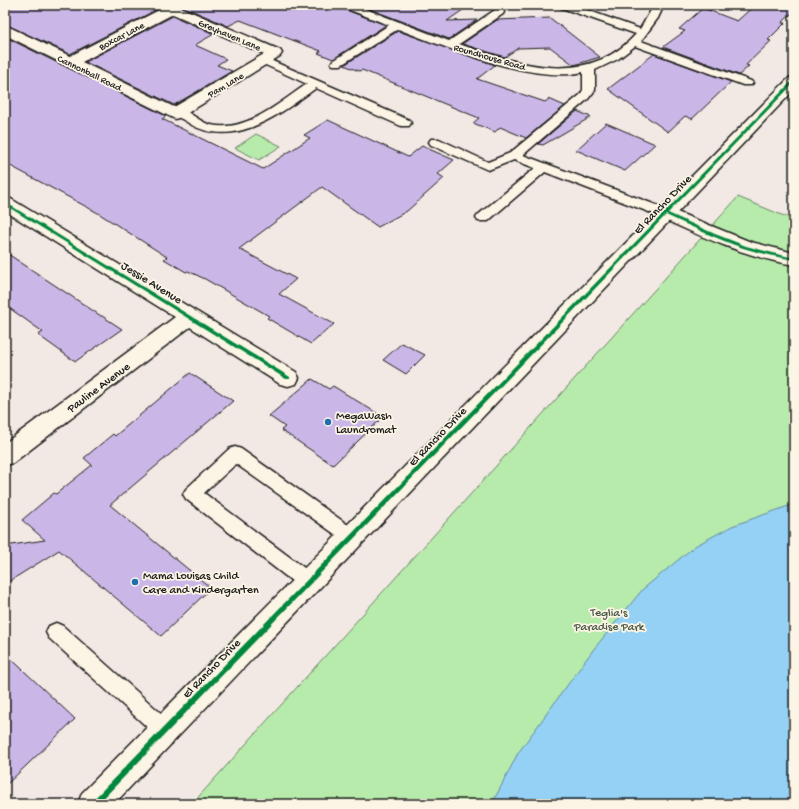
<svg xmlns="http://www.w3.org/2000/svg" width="799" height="809" font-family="'Gochi Hand',sans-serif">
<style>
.green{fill:#b7ebab;stroke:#6a8464}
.water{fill:#94d1f5;stroke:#64899e}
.building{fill:#cab7e7;stroke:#1c1c1c}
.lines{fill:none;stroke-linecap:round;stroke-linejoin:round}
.service-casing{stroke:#1c1c1c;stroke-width:3}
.minor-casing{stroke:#1c1c1c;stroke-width:3}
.secondary-casing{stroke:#1c1c1c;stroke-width:3}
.service{fill:#fcf5e5;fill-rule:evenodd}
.minor{fill:#fcf5e5;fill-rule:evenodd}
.secondary{fill:#fcf5e5;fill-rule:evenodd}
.cycleway-casing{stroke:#fcf5e5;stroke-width:3}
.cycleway{fill:#00873e;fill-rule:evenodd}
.poi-dot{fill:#1f6fb2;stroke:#fcf5e5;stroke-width:1.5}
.labels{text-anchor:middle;stroke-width:3.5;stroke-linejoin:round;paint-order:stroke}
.far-street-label{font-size:10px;fill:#1c1c1c;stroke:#fcf5e5}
.street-label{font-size:12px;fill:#1c1c1c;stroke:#fcf5e5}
.poi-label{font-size:12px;fill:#1c1c1c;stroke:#fcf5e5;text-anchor:start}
.park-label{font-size:12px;fill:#4a5a47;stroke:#fcf5e5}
</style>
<rect width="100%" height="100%" fill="#f2e9e5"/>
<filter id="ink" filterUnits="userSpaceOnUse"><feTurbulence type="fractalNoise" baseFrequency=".025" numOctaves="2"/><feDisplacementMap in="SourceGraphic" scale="8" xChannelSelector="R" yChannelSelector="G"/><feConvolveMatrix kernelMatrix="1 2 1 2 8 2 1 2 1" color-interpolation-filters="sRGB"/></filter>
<g filter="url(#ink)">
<path class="green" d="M256 134 281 146 259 160 235 148Z
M738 197 794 220V804H192Z"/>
<path class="water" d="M794 504V804H492L518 753 593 650 643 589 695 546 732 526Z"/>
<path class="building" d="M5 5H155L158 9 70 54 5 24Z
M179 5H279L294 11 303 5H340L341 8 386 25 333 59 318 53 321 51 240 20 228 26Z
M359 5H470L447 21 477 20 449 39Z
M755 5H794V11L782 23H785L768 40 771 41 746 65 749 66 739 75 663 47 685 31 679 29 703 8 737 21Z
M173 16 214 34 195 45 226 59 217 65 232 71 174 105 85 62Z
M550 18 600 57 574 65 550 47 518 48 505 57 462 44 497 20Z
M398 31 495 65 477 79 545 102 549 99 565 106 526 138 500 127 495 132 473 123 479 118 362 70 359 71 344 65Z
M5 37 166 116 162 119 263 169 310 138 304 135 328 120 408 157 422 146 454 160 438 174 444 178 407 211 378 227 322 187 239 249 296 279 279 294 334 324 311 344 267 318 269 316 205 279 188 271 186 272 164 259 167 257 98 213 5 163Z
M654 54 731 82 692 119 685 116 668 132 608 89Z
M577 111 591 117 543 145 538 144Z
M606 123 655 144 625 171 576 150Z
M5 252 101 316H102L122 329 76 361 70 358 38 335 43 332 5 305Z
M402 343 425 355 406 374 383 360Z
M190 373 233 401 110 505 211 588 161 636 59 550 5 584V546L45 540 22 520 54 493 56 494 92 465 84 458 113 434 115 436Z
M312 379 329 389 333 386 383 417 333 465 281 430 285 427 269 416Z
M5 653 75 719 5 786Z"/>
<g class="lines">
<g class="service-casing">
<path id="service" d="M341 5H355L449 41 495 10H503L504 12 503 14 459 44C517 64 587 89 636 34L559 7 558 5H573L640 29 654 5H664L658 18 641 41 751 81 753 83 751 85H743L635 46 618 59 595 70V90L588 99 523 155 672 211 674 214 672 217H662L545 172 488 221H478L476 218 478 215 535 168 514 160 488 170 431 145 429 142 431 139H439L488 162 510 153 580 95 583 90V72C534 84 445 47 398 29L341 65H333L331 63 333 61 389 25 342 7Z
M263 57 409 120 411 123 409 126H401L316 88C281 113 235 150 190 124 185 120 176 117 172 112L178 108C190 111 199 122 211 125 246 133 280 102 307 84L259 62 258 60 259 58Z
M235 447 241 449 358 532 361 537 358 542 352 545 346 542 236 464 204 493 315 576 317 582 315 588 308 590 301 588 186 499 183 494 186 489 229 449Z
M56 623 63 626 172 723 175 730 172 737 165 740 158 737 49 638 46 632 49 626Z"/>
</g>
<g class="minor-casing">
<path id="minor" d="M156 5H175L280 50 282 53 280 56 181 117 175 119 5 35V25L70 56 161 9ZM173 14 264 54 174 107 82 62Z
M5 197 11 199 296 372 299 378 296 384 288 386 280 384 190 327 13 463 5 465V443L175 317 5 211Z
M667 208 751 242 794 253V265C747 257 704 238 661 218L658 214 661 210Z"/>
</g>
<g class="secondary-casing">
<path id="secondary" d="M794 76V90L114 804H78L82 793 789 78Z"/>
</g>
<use href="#service" class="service"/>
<use href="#minor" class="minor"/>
<use href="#secondary" class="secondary"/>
<g class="cycleway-casing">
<path id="cycleway" d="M793 80H794V83L668 213 715 234 746 246 777 254 794 258V260C777 257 760 253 743 248 717 239 692 227 666 215L98 804H90L91 802Z
M5 202 290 377V379H286L5 205Z"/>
</g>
<use href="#cycleway" class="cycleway"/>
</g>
</g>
<g class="poi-dot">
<circle cx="328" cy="422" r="4"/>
<circle cx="135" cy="582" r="4"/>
</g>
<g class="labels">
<g class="far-street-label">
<text transform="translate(230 34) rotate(23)" y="4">Greyhaven Lane</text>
<text transform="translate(121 35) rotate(-28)" y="4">Boxcar Lane</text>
<text transform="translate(490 56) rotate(16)" y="4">Roundhouse Road</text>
<text transform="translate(90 72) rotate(26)" y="4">Cannonball Road</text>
<text transform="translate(225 84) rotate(-31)" y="4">Pam Lane</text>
</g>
<g class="street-label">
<text transform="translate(662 204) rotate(-46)" y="4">El Rancho Drive</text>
<text transform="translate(152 282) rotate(32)" y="4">Jessie Avenue</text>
<text transform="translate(98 387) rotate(-37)" y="4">Pauline Avenue</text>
<text transform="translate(437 436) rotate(-46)" y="4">El Rancho Drive</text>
<text transform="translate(211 668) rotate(-46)" y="4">El Rancho Drive</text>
</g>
<g class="poi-label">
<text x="336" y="419">MegaWash<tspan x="336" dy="14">Laundromat</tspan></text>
<text x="143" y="579">Mama Louisas Child<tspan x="143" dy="14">Care and Kindergarten</tspan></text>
</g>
<g class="park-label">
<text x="609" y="616">Teglia's<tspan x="609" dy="14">Paradise Park</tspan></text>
</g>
</g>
<rect width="799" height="809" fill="none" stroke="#fcf5e5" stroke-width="20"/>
<rect x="10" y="10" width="779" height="789" fill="none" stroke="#1c1c1c" stroke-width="1.5" filter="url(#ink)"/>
</svg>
